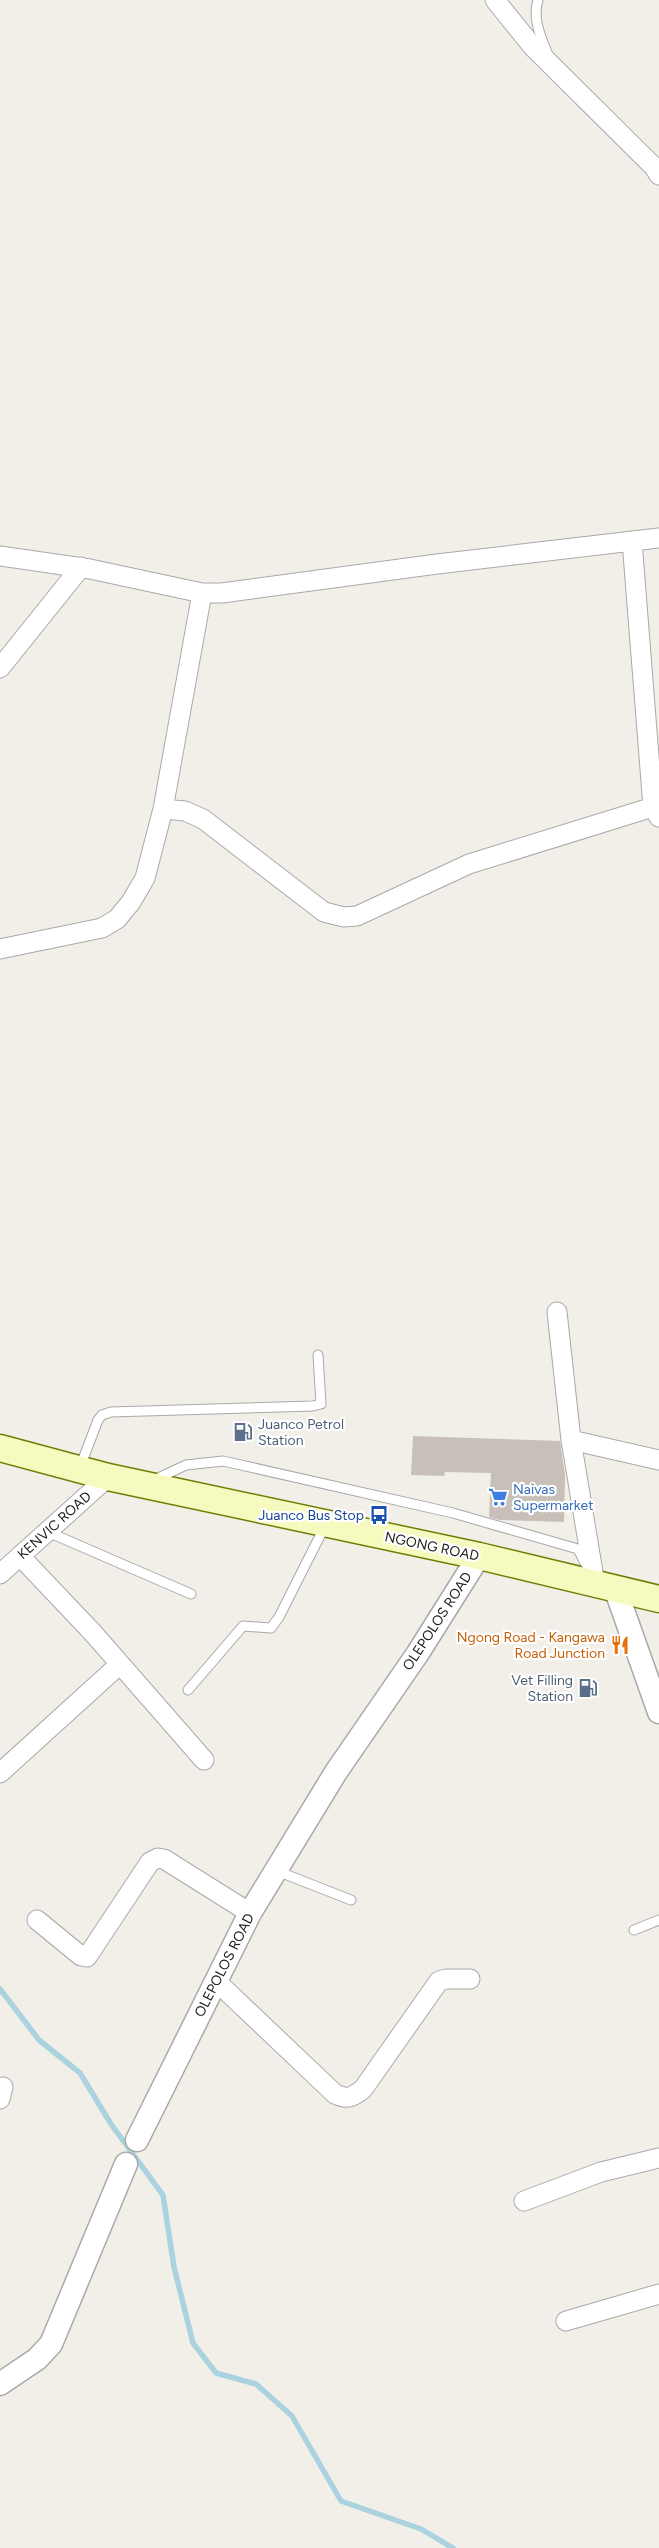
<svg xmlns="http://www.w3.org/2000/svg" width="659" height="2548" font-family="Figtree,sans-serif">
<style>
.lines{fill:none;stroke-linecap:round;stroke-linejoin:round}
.stream{stroke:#aad3df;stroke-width:5.5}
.building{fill:#c7bfb8}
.service-casing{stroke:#a9a9a9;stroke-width:11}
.minor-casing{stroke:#a9a9a9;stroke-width:21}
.tertiary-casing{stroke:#a9a9a9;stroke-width:25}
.secondary-casing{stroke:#707d05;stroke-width:29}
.service{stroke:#fff;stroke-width:9}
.minor{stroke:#fff;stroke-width:19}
.tertiary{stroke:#fff;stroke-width:22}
.secondary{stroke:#f7fabf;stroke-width:26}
.labels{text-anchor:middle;stroke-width:4.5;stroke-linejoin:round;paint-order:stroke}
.service-label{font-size:14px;fill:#4e5e75;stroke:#fff;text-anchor:start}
.shop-label{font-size:14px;fill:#366cbe;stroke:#fff;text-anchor:start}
.transit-label{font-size:14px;fill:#164399;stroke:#fff;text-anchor:end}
.street-label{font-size:14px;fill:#222;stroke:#fff}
.food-label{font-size:14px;fill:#c56008;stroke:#fff;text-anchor:end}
</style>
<rect width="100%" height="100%" fill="#f2efe9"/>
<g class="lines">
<path class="stream" d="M0 1989 39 2040 80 2073 111 2124 163 2195 174 2267 193 2343 216 2373 256 2384 292 2416 341 2501 421 2529 453 2548"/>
</g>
<path class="building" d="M413 1436 560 1441 565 1475 564 1522 499 1520 489 1517 491 1473 445 1472 444 1476 411 1475Z"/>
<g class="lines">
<g class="service-casing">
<path id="service" d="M538 0C532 19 541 37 548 55
M80 1467 98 1420 102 1415 111 1412 313 1406 321 1404 318 1355
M154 1480 186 1465 223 1461 453 1513 578 1549 585 1563
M48 1532 191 1594
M188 1690 243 1626 271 1628 279 1617 325 1526
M277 1871 351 1900
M634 1930 659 1920"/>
</g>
<g class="minor-casing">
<path id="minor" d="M495 0 533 47 654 167 659 175
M632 541 653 807 659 817
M0 556 90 569 202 593H222L437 564 659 538
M0 668 81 567
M163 809 185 811 203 819 324 912 344 917 357 916 469 864 653 807
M0 949 102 928 117 919 131 902 145 878 163 809 202 593
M557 1312 571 1440 595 1584
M571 1440 659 1460
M20 1556 93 1633 204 1760
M0 1574 108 1477
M0 1773 119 1665
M37 1920 81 1956 87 1957 150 1862 158 1858 164 1859 250 1913
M216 1981 335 2094C347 2100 353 2097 363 2089L439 1981 446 1979H470
M0 2099 3 2087
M524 2201 601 2172 659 2158
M566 2321 659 2294"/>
</g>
<g class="tertiary-casing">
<path id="tertiary" d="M615 1588 659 1712
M137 2140 250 1913 336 1772 418 1653 479 1556
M0 2384 37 2359 51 2344 126 2164"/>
</g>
<g class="secondary-casing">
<path id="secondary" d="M0 1448 108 1477 479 1556 659 1599"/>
</g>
<use href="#service" class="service"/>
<use href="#minor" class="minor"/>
<use href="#tertiary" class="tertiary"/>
<use href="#secondary" class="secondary"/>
</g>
<defs>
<g id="fuel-bare" transform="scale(1.5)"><path d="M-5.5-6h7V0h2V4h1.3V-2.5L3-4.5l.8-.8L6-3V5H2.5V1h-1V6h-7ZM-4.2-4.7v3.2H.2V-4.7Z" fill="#5c6f8a" stroke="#fff" stroke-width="2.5" paint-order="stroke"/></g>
<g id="supermarket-bare" transform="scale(1.5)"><path d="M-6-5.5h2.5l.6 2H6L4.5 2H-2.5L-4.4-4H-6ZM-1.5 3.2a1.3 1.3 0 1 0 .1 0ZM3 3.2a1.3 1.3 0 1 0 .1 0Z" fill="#3f7fe0" stroke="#fff" stroke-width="2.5" paint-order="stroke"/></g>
<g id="bus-bare" transform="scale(1.5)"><path d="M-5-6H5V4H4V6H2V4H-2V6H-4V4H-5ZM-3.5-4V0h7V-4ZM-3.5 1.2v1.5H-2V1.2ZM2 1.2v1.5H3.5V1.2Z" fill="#1a4fb4" stroke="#fff" stroke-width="2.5" paint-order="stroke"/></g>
<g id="restaurant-bare" transform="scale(1.5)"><path d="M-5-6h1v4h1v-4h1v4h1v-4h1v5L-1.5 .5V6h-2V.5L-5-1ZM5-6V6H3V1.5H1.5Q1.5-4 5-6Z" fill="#e8710a" stroke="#fff" stroke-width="2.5" paint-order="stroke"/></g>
</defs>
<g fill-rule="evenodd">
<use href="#fuel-bare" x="243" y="1432"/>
<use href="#supermarket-bare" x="498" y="1497"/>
<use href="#bus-bare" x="379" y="1515"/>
<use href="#restaurant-bare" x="620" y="1645"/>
<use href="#fuel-bare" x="588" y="1688"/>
</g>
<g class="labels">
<g class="service-label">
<text x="258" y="1429">Juanco Petrol<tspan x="258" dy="16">Station</tspan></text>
<text x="573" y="1685" text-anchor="end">Vet Filling<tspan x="573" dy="16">Station</tspan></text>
</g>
<g class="shop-label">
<text x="513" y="1494">Naivas<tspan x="513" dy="16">Supermarket</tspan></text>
</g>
<g class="transit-label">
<text x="364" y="1520">Juanco Bus Stop</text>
</g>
<g class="street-label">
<text transform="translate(54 1525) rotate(-42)" y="5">KENVIC ROAD</text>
<text transform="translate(432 1546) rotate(12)" y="5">NGONG ROAD</text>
<text transform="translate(437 1621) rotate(-57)" y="5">OLEPOLOS ROAD</text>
<text transform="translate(224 1965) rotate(-63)" y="5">OLEPOLOS ROAD</text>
</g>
<g class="food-label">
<text x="605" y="1642">Ngong Road - Kangawa<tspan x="605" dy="16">Road Junction</tspan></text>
</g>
</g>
</svg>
